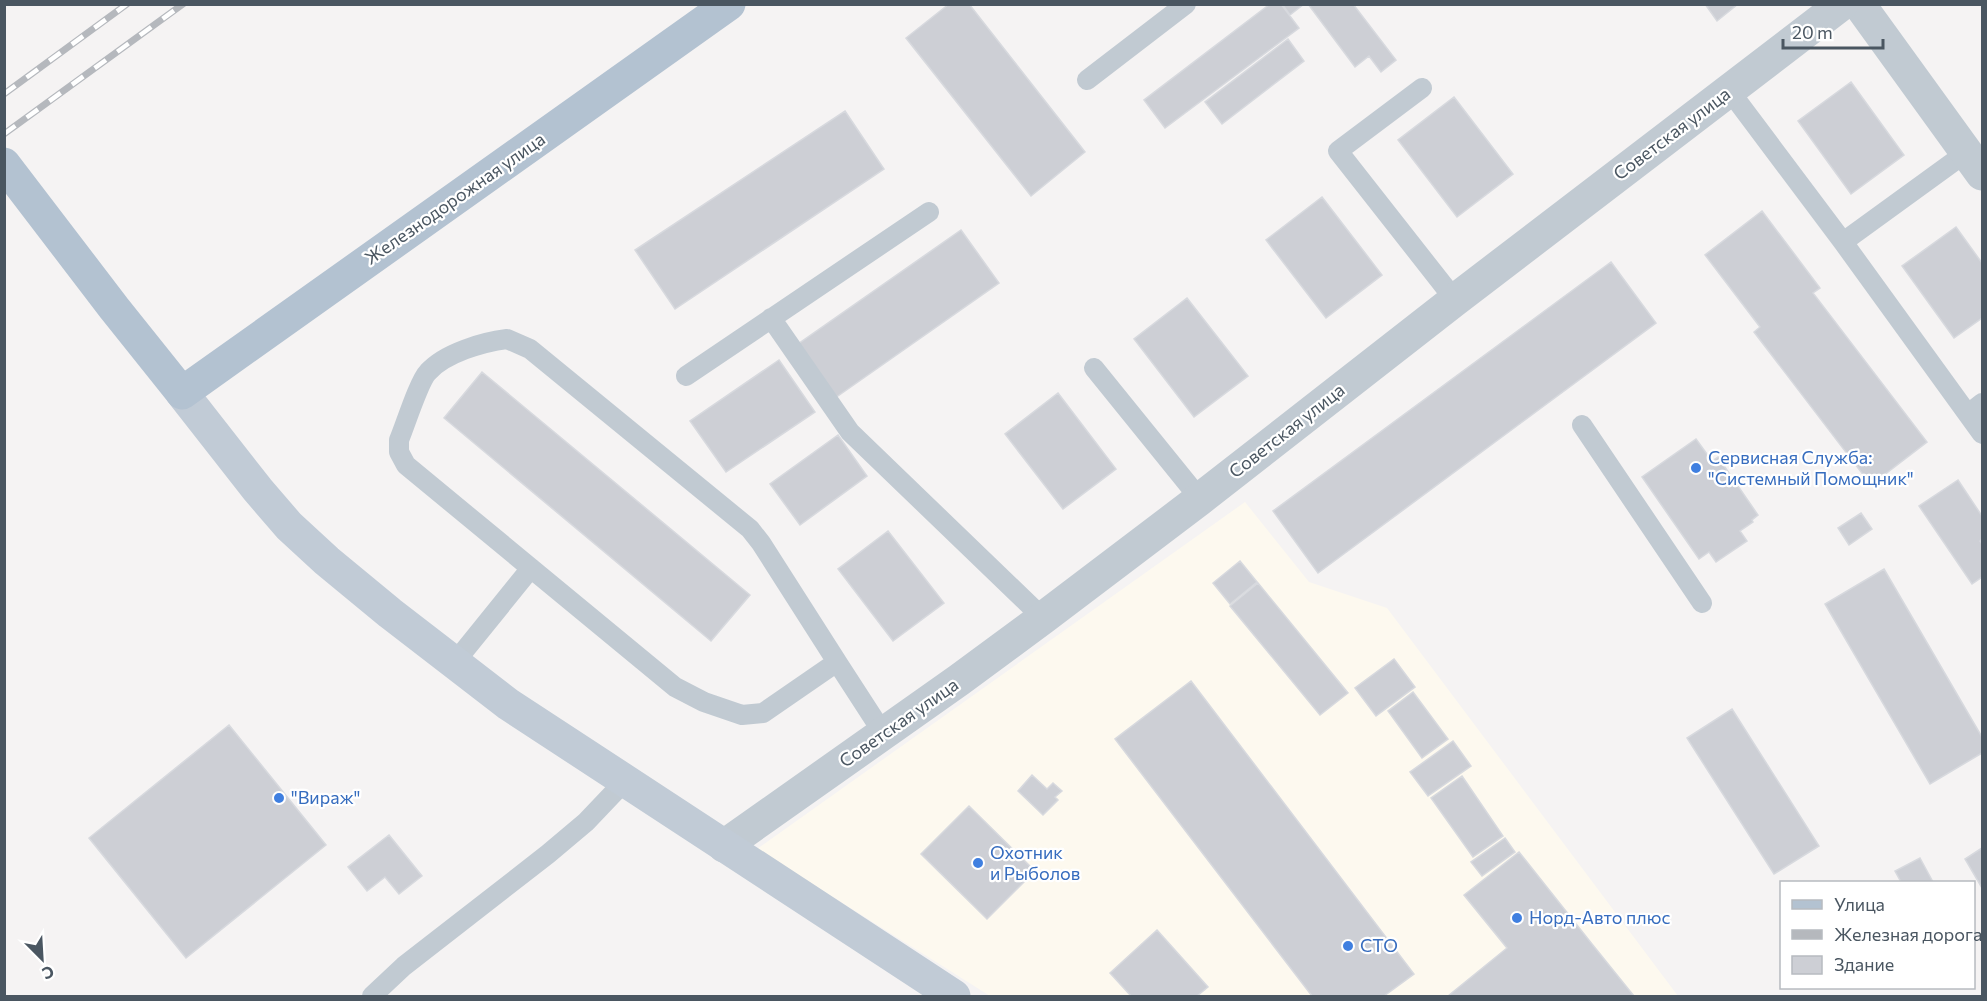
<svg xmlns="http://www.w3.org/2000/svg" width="1987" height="1001" font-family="Commissioner,sans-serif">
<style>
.commercial{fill:#fdf9ef}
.building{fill:#cdcfd5;stroke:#d7d9de;stroke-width:1.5}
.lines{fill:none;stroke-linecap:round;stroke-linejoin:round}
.service{stroke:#c1cad2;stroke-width:20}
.minor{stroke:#c1cad2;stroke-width:33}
.tertiary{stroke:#c1cad2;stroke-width:33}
.secondary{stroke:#c1cbd6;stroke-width:33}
.primary{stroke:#b3c2d1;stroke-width:33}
.rail-casing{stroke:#b5b8bd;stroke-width:7}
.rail{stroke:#fff;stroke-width:4.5;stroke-dasharray:14;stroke-linecap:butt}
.shop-dot{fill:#3f7fe0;stroke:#fff;stroke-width:2}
.labels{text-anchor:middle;stroke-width:4.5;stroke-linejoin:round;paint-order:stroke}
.street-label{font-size:18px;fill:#4a5661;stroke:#fff}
.shop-label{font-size:18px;fill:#366cbe;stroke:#fff;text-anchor:start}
</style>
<rect width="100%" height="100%" fill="#f5f3f3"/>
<path class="commercial" d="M1245 502 1309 582 1387 608 1678 996H990L757 849Z"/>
<path class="building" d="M949 4H969L1085 152 1031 196 906 38Z
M1270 4H1281L1299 28 1165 128 1144 100Z
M1282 4H1304L1290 15Z
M1308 4H1353L1396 60 1381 72 1369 56 1355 67Z
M1705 4H1738L1717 21Z
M1288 39 1304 61 1222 124 1205 102Z
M1851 82 1904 155 1851 194 1798 121Z
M1454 97 1513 174 1457 217 1398 140Z
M845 111 884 169 675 309 635 250Z
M1322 197 1382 275 1326 318 1266 240Z
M1762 211 1820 288 1813 293 1927 442 1871 485 1754 332 1760 327 1705 255Z
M1956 227 1982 263V318L1954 338 1902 266Z
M961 230 999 283 835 398 798 344Z
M1611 262 1656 323 1318 573 1273 511Z
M1187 298 1248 376 1194 417 1134 339Z
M779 360 815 412 726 472 690 421Z
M482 372 750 595 711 641 444 418Z
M1058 393 1116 469 1063 509 1005 434Z
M838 435 867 476 800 525 770 484Z
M1696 439 1712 461 1718 457 1758 515 1752 520 1753 522 1740 531 1747 541 1716 562 1709 552 1699 559 1642 477Z
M1958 480 1982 516V539L1980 541 1982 544V577L1972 584 1919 506Z
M1861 513 1872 529 1849 545 1838 528Z
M888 531 944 603 893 641 838 569Z
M1240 561 1257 582 1230 604 1213 583Z
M1884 569 1982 737V753L1930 784 1825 604Z
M1258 583 1348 693 1320 715 1230 606Z
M1394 659 1415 687 1376 716 1355 688Z
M1191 681 1414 974 1384 996H1312L1115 739Z
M1413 692 1448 739 1422 758 1388 711Z
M1732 709 1819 846 1774 874 1687 738Z
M229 725 326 845 186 958 89 838Z
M1453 741 1471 766 1428 796 1410 772Z
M1032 775 1047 789 1053 783 1062 791 1055 797 1058 800 1043 815 1018 791Z
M1462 776 1503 836 1473 857 1431 798Z
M969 806 1035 871 987 919 921 854Z
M389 835 422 876 399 894 385 877 367 891 348 867Z
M1505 838 1515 852 1482 876 1471 862Z
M1982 848V888L1965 859Z
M1519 852 1592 944 1634 996H1448L1507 948 1464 895Z
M1920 858 1933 882H1901L1895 871Z
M1157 930 1208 987 1197 996H1131L1110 973Z"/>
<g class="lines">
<path class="service" d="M1087 80 1186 4
M1422 88 1338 151 1455 300
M1729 90 1843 242 1982 434
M1843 242 1967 152
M771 318 850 432 1043 618
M507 339 530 349 750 529 761 543 837 662 763 713 742 715 704 702 675 687 406 465 399 452V440C405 426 419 381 428 372 445 353 483 342 507 339Z
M1094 368 1200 499
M686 376 929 212
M1968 414 1982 403
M1582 425 1702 603
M455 662 531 568
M837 662 883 733
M372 996 404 966 548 854 586 822 625 781"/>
<path class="minor" d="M1859 4 1982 174"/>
<path class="tertiary" d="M724 846 959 680 1043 618 1200 499 1455 300 1842 4"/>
<path class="secondary" d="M182 393 258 490 289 526 327 561 390 613 508 704 954 996"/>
<path class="primary" d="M4 164 114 308 182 393 729 4"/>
<g class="rail-casing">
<path id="rail" d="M4 94 127 4
M4 134 183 4"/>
</g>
<use href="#rail" class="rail"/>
</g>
<g class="shop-dot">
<circle cx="1696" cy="468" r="6"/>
<circle cx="279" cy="798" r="6"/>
<circle cx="978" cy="863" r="6"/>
<circle cx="1517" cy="918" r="6"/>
<circle cx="1348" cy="946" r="6"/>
</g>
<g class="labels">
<g class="street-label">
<text transform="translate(1672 134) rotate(-37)" y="6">Советская улица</text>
<text transform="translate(455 199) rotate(-35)" y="6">Железнодорожная улица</text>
<text transform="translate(1287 431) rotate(-38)" y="6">Советская улица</text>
<text transform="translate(899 723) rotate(-35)" y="6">Советская улица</text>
</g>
<g class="shop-label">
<text x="1708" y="464">Сервисная Служба:<tspan x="1708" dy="21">"Системный Помощник"</tspan></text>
<text x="291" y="804">"Вираж"</text>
<text x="990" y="859">Охотник<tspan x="990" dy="21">и Рыболов</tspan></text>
<text x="1529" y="924">Норд-Авто плюс</text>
<text x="1360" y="952">СТО</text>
</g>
</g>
<rect width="1987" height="1001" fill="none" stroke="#4a5661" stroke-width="12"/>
<rect x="1780" y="881" width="195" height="108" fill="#ffffff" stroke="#b7bbc0" stroke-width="1.5"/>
<rect x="1792" y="900" width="30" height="9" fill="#b3c2d1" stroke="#b7bbc0" stroke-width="1.5"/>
<text x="1834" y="911" font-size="18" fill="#4a5661">Улица</text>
<rect x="1792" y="930" width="30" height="9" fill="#b5b8bd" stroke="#b7bbc0" stroke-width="1.5"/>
<text x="1834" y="941" font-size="18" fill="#4a5661">Железная дорога</text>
<rect x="1792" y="956" width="30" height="18" fill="#cdcfd5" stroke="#b7bbc0" stroke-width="1.5"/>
<text x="1834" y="971" font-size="18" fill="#4a5661">Здание</text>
<g transform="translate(42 959) rotate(156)" stroke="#ffffff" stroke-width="4.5" paint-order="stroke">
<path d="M0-4.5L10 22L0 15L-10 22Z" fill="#4a5661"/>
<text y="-9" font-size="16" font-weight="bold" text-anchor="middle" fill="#4a5661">С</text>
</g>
<path d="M1783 39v9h100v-9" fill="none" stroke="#4a5661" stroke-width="3"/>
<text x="1792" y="39" font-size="18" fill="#4a5661" stroke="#ffffff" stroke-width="4.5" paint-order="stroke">20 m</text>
</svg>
